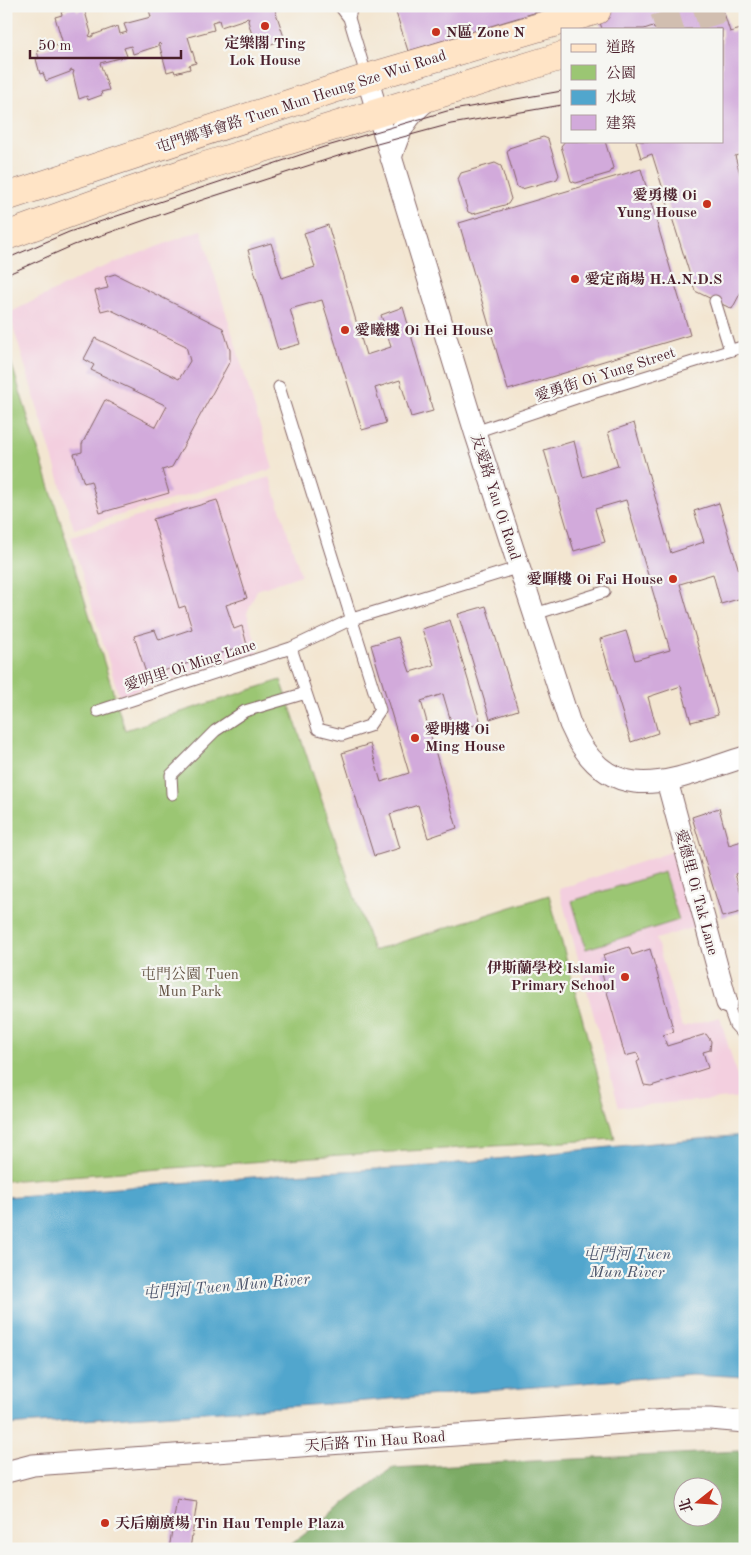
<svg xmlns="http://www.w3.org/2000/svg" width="751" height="1555" font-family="'Old Standard TT','Noto Serif TC',serif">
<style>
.built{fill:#f3cfdf}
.green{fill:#9bc673;stroke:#72724f}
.forest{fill:#7cab65;stroke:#636548;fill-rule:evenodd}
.water{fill:#51a6cd;stroke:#4e627c}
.building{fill:#d2aadb}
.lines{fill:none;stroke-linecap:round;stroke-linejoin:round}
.secondary-tunnel{stroke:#d1beb0;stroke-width:28;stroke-dasharray:28 14;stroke-linecap:butt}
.service-casing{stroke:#856565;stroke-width:13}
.minor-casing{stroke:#856565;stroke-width:23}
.secondary-casing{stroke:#856565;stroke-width:29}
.service{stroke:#fff;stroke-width:11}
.minor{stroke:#fff;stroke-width:21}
.secondary{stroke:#ffe4c6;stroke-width:28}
.tram{stroke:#4a1f2b;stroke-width:1}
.poi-dot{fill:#c8321e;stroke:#f6f6f2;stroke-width:2}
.labels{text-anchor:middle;stroke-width:4.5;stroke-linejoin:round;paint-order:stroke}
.poi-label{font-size:15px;font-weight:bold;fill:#4a1f2b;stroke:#f6f6f2;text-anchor:start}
.street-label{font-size:15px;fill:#4a1f2b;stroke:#f6f6f2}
.park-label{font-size:15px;fill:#625141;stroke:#f6f6f2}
.water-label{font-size:16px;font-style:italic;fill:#4d556c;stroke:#f6f6f2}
</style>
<rect width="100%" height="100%" fill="#f6f6f2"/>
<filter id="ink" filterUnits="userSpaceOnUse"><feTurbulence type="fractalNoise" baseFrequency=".02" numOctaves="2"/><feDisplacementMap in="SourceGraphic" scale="10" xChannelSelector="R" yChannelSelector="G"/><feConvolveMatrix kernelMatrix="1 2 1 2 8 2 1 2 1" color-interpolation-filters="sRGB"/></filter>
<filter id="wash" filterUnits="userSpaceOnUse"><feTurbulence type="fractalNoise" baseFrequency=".0096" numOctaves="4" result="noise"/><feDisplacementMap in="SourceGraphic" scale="20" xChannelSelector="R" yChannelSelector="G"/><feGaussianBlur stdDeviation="1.12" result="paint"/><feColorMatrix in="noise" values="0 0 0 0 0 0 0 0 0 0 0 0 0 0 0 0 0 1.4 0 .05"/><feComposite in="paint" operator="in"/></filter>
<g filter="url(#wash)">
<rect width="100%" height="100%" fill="#f3e6d1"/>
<path class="built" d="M201 230 273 469 74 529 9 313 96 270Z
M270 477 301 575 257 590 247 613 259 653 119 696 71 537Z
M674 851 695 927 656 939 682 1027 720 1017 743 1097 619 1107 559 889Z"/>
<path class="green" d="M6 346 125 730 281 680 373 951 549 895 615 1139 340 1155 6 1181Z
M664 872 679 920 586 949 572 901Z"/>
<path class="forest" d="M739 1451 745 1463V1549H285L392 1468ZM684 1488H714V1518H684Z"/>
<path class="water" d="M745 1135V1377L692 1374 341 1403 6 1425V1197L290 1174 430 1166 619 1146Z"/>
<g id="blocks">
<path class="building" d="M148 6H178L177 9 180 11 181 8 186 6 208 8 287 6 275 10 284 37 276 39 277 42 263 47 262 43 255 45 248 21 249 18 247 17 245 19 221 27 219 20 212 22 214 30 188 37 196 63 189 65 190 69 175 73 174 70 167 72 160 47 161 45 159 43 158 46 133 54 131 46 124 48 127 56 100 63 109 90 101 92 102 95 88 100 87 96 79 99 73 74 74 71 71 70 70 72 46 81 43 73 40 74 36 59 39 58 37 51 63 44 55 17 62 15 61 12 76 7 77 11 84 8 91 33 89 36 92 37 93 35 118 26 120 34 127 32 124 24 151 17Z
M394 6H546L547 9 408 51Z
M595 6H722L730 32 745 28V153L735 156 745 191V294L741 292 732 309 695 291 652 154 641 158 636 141H722V29H654L653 26 644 29H602Z
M543 137 548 139 559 175 557 179 522 189 517 187 507 152 509 148Z
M565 141H605L613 168 610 173 576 183 571 181 561 146Z
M495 163 501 166 511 199 508 204 473 214 468 212 458 179 461 173Z
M641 169 690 335 508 390 459 223Z
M328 225 366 355 391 347 381 315 403 307 433 411 411 417 400 380 375 388 386 423 362 430 322 300 290 309 300 344 278 350 248 250 271 243 282 278 315 267 304 233Z
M115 274 223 328 230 350V361L172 467 162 470 169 493 100 513 91 481 84 483 74 454 82 452V444L105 400 156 427 167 406 91 370 94 365 84 359 95 338 179 379 190 361 186 346 109 309 101 311 95 291 108 288 105 277Z
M634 423 671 553 704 542 694 511 719 503 745 591V597L721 604 713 574 680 584 718 715 691 722 681 686 648 697 658 733 631 742 600 639 626 631 635 660 670 650 626 500 595 509 605 542 574 551 544 450 574 441 583 477 618 466 608 432Z
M217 500 247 598 226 605 234 629 242 626 247 645 147 676 134 636 155 630 159 640 192 629 185 606 179 608 153 519Z
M486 606 518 710 490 719 458 614Z
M450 620 481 723 454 732 443 694 421 701 457 828 428 838 418 805 390 814 400 848 374 856 342 753 370 744 381 782 409 773 371 645 398 637 410 672 434 665 422 629Z
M719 808 729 845 745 840V871L735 874 745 905V911L722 917 692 817Z
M629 947 632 955 650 949 674 1032 663 1035 667 1046 706 1034 711 1041 710 1050 703 1052 708 1068 651 1086 644 1085 637 1062 640 1060 637 1053 625 1056 600 967 606 964 603 955Z
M177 1499 197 1502 190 1549H169Z"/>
</g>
</g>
<g filter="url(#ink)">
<use href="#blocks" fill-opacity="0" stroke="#856565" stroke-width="1"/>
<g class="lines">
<path class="secondary-tunnel" d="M655 29 730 6"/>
<g class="service-casing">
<path id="service" d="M340 6 349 18 367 78
M349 18 352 6
M715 301 730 350
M279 387 380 710 369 726 342 735 318 729 291 648
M475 432 576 398 745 346
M535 614 604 592
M98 711 291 648 352 619 520 567
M172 794 171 775 215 731 245 711 306 693
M727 1003 735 1025 745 1036"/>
</g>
<g class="minor-casing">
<path id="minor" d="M367 78 475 432 570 724C609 814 673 779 745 757
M391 158C399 131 406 116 429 99
M667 781 727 1003
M6 1472 33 1465 681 1419H710L745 1422"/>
</g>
<g class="secondary-casing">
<path id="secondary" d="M6 197 367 78 597 10
M6 236 111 198 202 167 562 56"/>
</g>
<use href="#service" class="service"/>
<use href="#minor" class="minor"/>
<use href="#secondary" class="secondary"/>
<path class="tram" d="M6 259 69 232 324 147 447 111 562 91
M6 275 74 245 205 199 366 147 451 124 562 105"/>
</g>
</g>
<g class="poi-dot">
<circle cx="265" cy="26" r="5"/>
<circle cx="436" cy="32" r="5"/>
<circle cx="707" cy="204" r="5"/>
<circle cx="575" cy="279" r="5"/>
<circle cx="345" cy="330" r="5"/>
<circle cx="673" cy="579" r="5"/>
<circle cx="415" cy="738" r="5"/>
<circle cx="625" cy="977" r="5"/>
<circle cx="105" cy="1523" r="5"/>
</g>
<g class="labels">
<g class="poi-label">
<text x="446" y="37">N區 Zone N</text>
<text x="265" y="48" text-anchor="middle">定樂閣 Ting<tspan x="265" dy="17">Lok House</tspan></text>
<text x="697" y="200" text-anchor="end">愛勇樓 Oi<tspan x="697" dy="17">Yung House</tspan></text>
<text x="585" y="284">愛定商場 H.A.N.D.S</text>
<text x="355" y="335">愛曦樓 Oi Hei House</text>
<text x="663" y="584" text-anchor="end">愛暉樓 Oi Fai House</text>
<text x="425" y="734">愛明樓 Oi<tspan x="425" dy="17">Ming House</tspan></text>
<text x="615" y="973" text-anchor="end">伊斯蘭學校 Islamic<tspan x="615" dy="17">Primary School</tspan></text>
<text x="115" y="1528">天后廟廣場 Tin Hau Temple Plaza</text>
</g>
<g class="street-label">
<text transform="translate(301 101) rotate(-18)" y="5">屯門鄉事會路 Tuen Mun Heung Sze Wui Road</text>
<text transform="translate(605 374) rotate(-18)" y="5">愛勇街 Oi Yung Street</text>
<text transform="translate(496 497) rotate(72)" y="5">友愛路 Yau Oi Road</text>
<text transform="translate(190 665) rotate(-18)" y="5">愛明里 Oi Ming Lane</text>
<text transform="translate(697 892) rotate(75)" y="5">愛德里 Oi Tak Lane</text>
<text transform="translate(375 1441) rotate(-4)" y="5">天后路 Tin Hau Road</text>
</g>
<g class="park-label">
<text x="190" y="979">屯門公園 Tuen<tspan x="190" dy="17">Mun Park</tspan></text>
</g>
<g class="water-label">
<text x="627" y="1259">屯門河 Tuen<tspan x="627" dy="18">Mun River</tspan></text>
<text transform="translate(226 1285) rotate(-5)" y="6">屯門河 Tuen Mun River</text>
</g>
</g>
<rect width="751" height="1555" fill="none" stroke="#f6f6f2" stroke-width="25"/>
<rect x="561" y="28" width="162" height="115" fill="#f6f6f2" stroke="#b1a0a2"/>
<rect x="571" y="44" width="25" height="8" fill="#ffe4c6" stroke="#b1a0a2"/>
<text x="606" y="52" font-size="15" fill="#4a1f2b">道路</text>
<rect x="571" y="65" width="25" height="15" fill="#9bc673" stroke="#b1a0a2"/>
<text x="606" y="78" font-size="15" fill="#4a1f2b">公園</text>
<rect x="571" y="90" width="25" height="15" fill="#51a6cd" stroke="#b1a0a2"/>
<text x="606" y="102" font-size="15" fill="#4a1f2b">水域</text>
<rect x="571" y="115" width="25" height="15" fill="#d2aadb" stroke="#b1a0a2"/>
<text x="606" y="128" font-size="15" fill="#4a1f2b">建築</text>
<g transform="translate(698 1502) rotate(253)"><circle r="24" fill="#f6f6f2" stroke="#b1a0a2"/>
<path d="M0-4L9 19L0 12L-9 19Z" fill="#c8321e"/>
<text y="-8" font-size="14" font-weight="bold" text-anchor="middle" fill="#4a1f2b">北</text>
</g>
<path d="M30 50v8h151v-8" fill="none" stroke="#4a1f2b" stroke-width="2.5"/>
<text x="38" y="50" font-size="15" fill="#4a1f2b" stroke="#f6f6f2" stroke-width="4" paint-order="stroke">50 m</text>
</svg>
